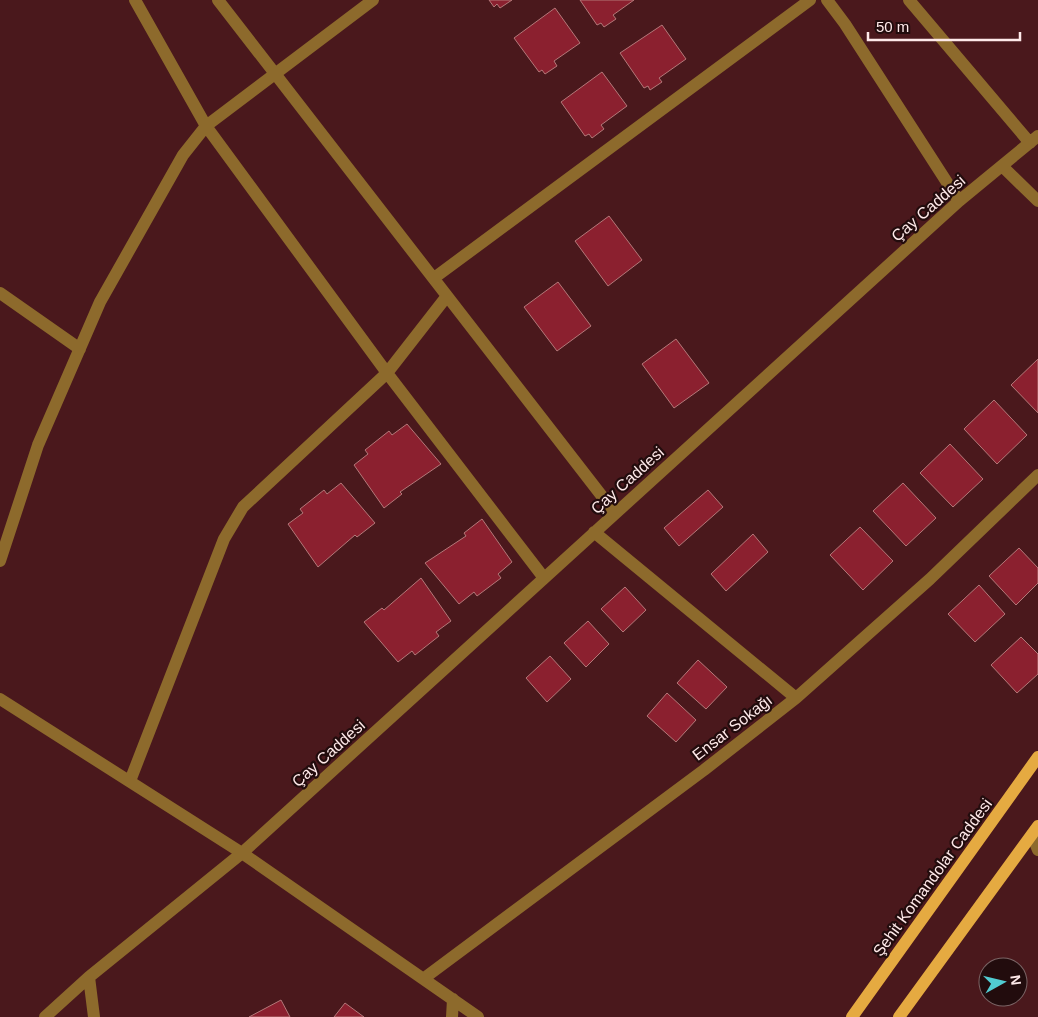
<svg xmlns="http://www.w3.org/2000/svg" width="1038" height="1017" font-family="Arial,sans-serif">
<style>
.building{fill:#8b202f;stroke:#b47879}
.lines{fill:none;stroke-linecap:round;stroke-linejoin:round}
.minor{stroke:#8d6a2c;stroke-width:12}
.major{stroke:#e5aa41;stroke-width:12}
.labels{text-anchor:middle;stroke-width:4.5;stroke-linejoin:round;paint-order:stroke}
.street-label{font-size:16px;fill:#fee9e9;stroke:#220c0d}
</style>
<rect width="100%" height="100%" fill="#4a181c"/>
<path class="building" d="M489 0H512L500 8 497 4 494 7Z
M580 0H634L613 15 616 19 604 27 601 23 597 25Z
M555 8 580 43 554 61 557 66 545 74 542 70 539 72 514 38Z
M662 25 686 59 659 78 662 82 650 90 648 86 644 88 620 53Z
M602 72 627 106 601 125 604 129 592 138 589 134 585 136 561 102Z
M609 216 642 260 608 286 575 241Z
M558 282 591 326 557 351 524 307Z
M676 339 709 383 674 408 642 364Z
M1038 359V413L1011 385Z
M994 400 1027 435 997 464 964 429Z
M407 424 441 464 400 492 402 494 384 508 354 465 368 454 365 450 389 431 392 435Z
M950 444 983 479 953 507 920 473Z
M341 483 375 523 357 537 355 535 318 567 288 524 303 513 300 509 324 490 327 494Z
M903 483 936 518 906 546 873 511Z
M708 490 723 507 679 546 664 528Z
M482 519 512 562 498 574 501 578 477 596 474 592 459 604 425 563 466 536 464 533Z
M860 527 893 561 863 590 830 555Z
M753 534 768 552 726 591 711 574Z
M1019 548 1038 568V583L1016 605 989 576Z
M421 578 451 621 436 632 439 636 415 655 412 651 398 662 364 622 382 608 384 610Z
M979 585 1005 614 975 642 948 614Z
M625 587 646 610 623 632 601 609Z
M588 621 609 644 586 667 564 643Z
M1021 637 1038 654V674L1017 693 991 665Z
M550 656 571 679 547 702 526 678Z
M698 660 727 687 706 709 677 683Z
M667 693 696 720 676 742 647 716Z
M281 1000 290 1017H249Z
M345 1003 364 1017H334Z"/>
<g class="lines">
<path class="minor" d="M135 0 206 126 387 373 544 578
M218 0 615 513
M827 0 845 24 959 201
M909 0 1030 143
M1002 166 1038 201
M434 278 810 0
M0 293 80 349
M594 532 796 698
M0 561 38 445 100 302 183 155 206 126 373 0
M0 699 242 853 478 1017
M130 781 224 539 243 507 387 373 447 296
M1032 835 1038 850
M89 977 94 1017
M423 979 704 770 796 698 930 579 1038 475
M45 1017 89 977 242 853 959 201 1038 136
M452 1017 453 999"/>
<path class="major" d="M852 1017 1038 757
M899 1017 1038 826"/>
</g>
<g class="labels">
<g class="street-label">
<text transform="translate(928 208) rotate(-41)" y="6">Çay Caddesi</text>
<text transform="translate(627 480) rotate(-42)" y="6">Çay Caddesi</text>
<text transform="translate(732 727) rotate(-38)" y="6">Ensar Sokağı</text>
<text transform="translate(328 753) rotate(-42)" y="6">Çay Caddesi</text>
<text transform="translate(932 877) rotate(-54)" y="6">Şehit Komandolar Caddesi</text>
</g>
</g>
<g transform="translate(1003 982) rotate(82)"><circle r="24" fill="#220c0d" stroke="#7a6465"/>
<path d="M0-4L9 19L0 12L-9 19Z" fill="#51ccd1"/>
<text y="-8" font-size="14" font-weight="bold" text-anchor="middle" fill="#fee9e9">N</text>
</g>
<path d="M868 32v8h152v-8" fill="none" stroke="#fee9e9" stroke-width="2.5"/>
<text x="876" y="32" font-size="15" fill="#fee9e9" stroke="#220c0d" stroke-width="4" paint-order="stroke">50 m</text>
</svg>
